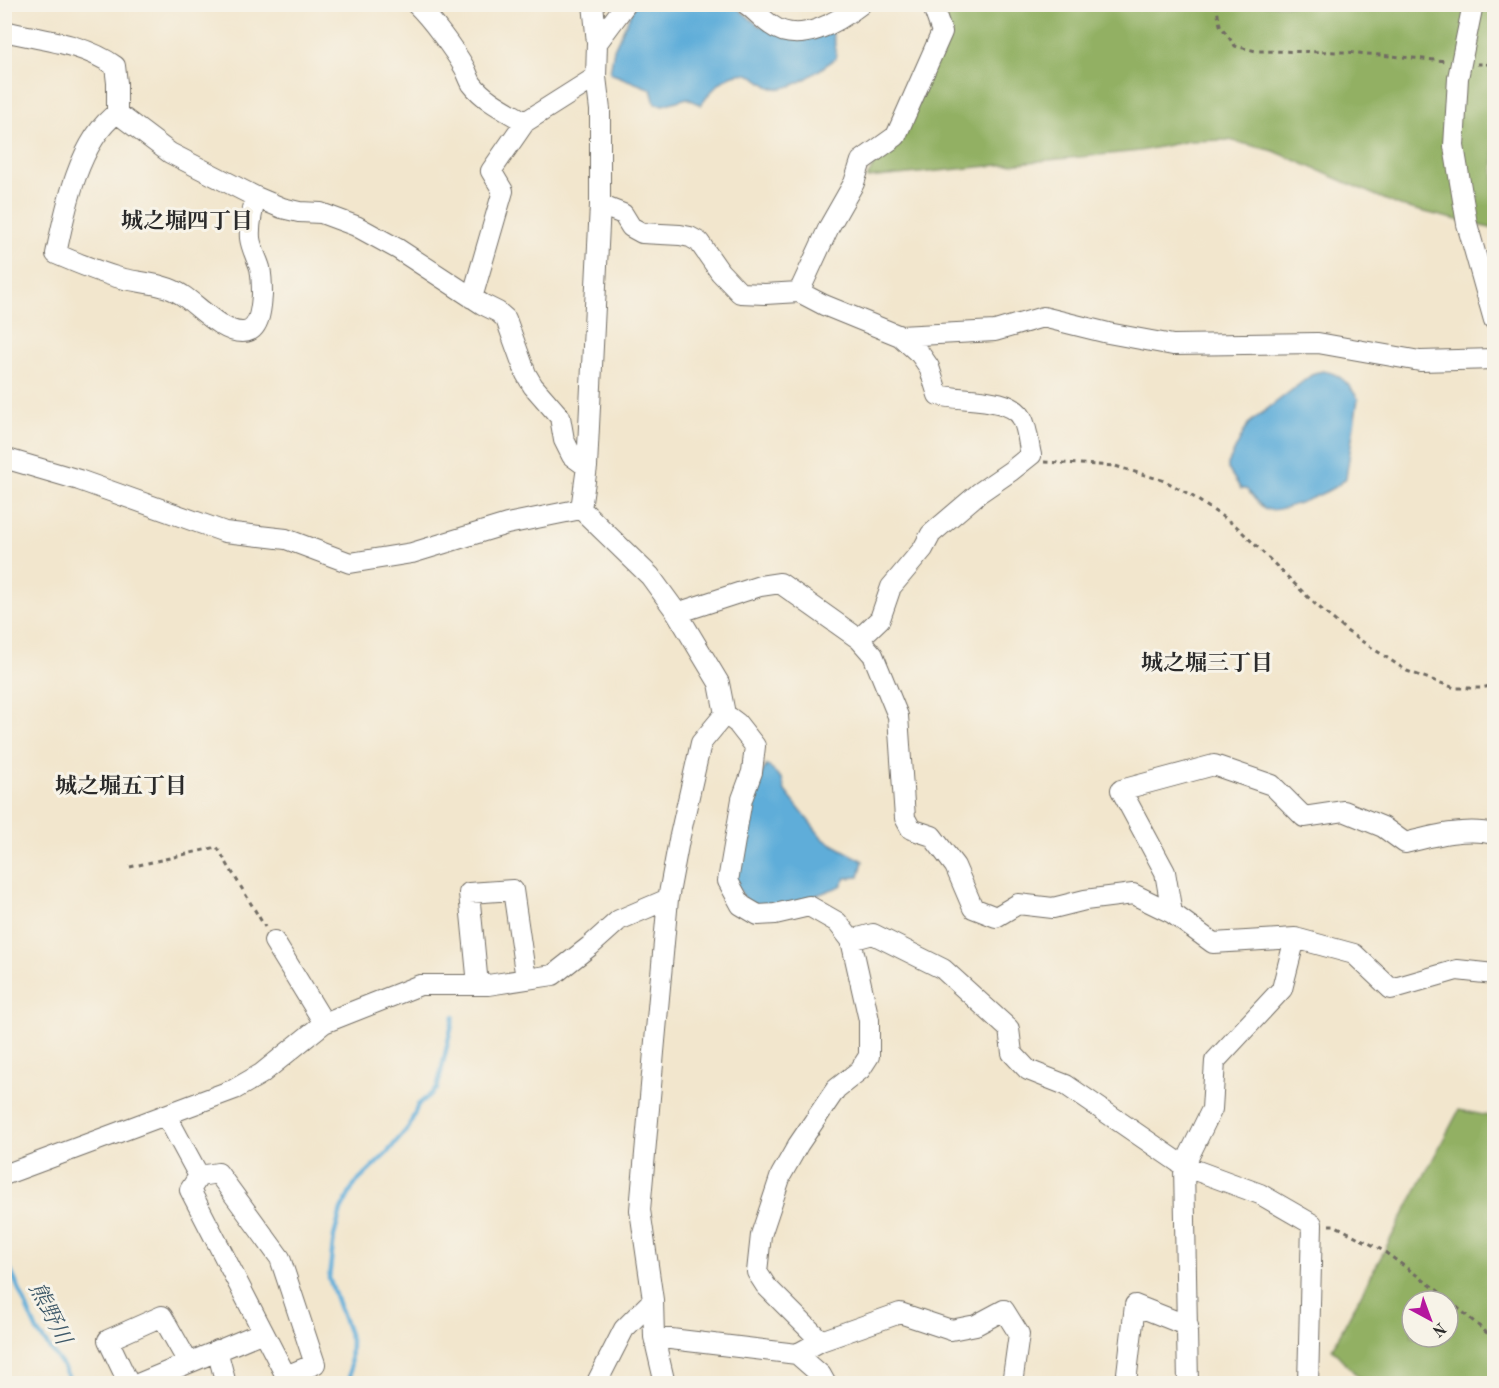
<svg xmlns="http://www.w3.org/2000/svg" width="1499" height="1388" font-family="'Old Standard TT','Noto Serif JP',serif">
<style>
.forest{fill:#92b064;stroke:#5e6e48;stroke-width:1.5;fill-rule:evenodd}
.water{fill:#5fadd9;stroke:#456c82;stroke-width:1.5}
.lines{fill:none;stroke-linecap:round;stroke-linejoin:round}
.stream{stroke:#5fadd9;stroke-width:4.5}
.minor-casing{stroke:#716c64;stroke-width:22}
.path{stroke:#716c64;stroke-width:3;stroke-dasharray:4.5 4.5;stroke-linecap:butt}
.minor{stroke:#fff;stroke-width:20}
.labels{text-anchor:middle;stroke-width:6;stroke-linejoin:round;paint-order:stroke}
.neighbourhood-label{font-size:22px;font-weight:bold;fill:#2b2b2b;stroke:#f7f3e8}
.water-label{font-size:22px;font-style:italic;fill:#3d5868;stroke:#f7f3e8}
</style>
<rect width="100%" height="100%" fill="#f7f3e8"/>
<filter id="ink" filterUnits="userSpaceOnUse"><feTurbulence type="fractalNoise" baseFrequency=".0167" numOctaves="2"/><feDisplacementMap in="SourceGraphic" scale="12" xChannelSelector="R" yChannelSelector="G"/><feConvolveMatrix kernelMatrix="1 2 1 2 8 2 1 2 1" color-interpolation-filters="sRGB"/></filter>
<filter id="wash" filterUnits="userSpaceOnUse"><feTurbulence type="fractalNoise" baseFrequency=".008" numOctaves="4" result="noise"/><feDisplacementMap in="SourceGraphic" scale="24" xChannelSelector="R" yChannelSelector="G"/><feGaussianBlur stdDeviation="1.35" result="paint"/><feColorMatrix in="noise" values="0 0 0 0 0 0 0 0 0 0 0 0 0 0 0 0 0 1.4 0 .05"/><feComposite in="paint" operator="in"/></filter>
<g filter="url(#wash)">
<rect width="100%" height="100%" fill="#f2e6cd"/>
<path class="forest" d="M953 5H1494V229L1400 206 1274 151 1229 140 1189 141 1140 151 867 178Z
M1459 1110 1494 1117V1383H1364L1332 1349ZM1412 1301H1448V1337H1412Z"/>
<path class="water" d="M635 5H734L759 26 832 32 835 44 836 58C820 69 793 92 773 88 767 87 760 79 753 76 732 66 712 89 701 105L687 98 663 105 655 104 651 89 610 73 614 49Z
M1323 371C1340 373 1350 385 1358 399L1346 478C1337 490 1279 514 1266 509 1257 505 1253 495 1246 489H1241L1228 469V464L1248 424 1314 373Z
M767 765 782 779 785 791 823 839 863 861 859 877 846 878 841 886 796 903 772 908 747 903 732 877 760 776Z"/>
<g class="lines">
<path class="stream" d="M4 1255 37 1331 62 1365 72 1384
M350 1384 351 1340 329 1278 334 1236 341 1210 354 1185 386 1154 409 1127 418 1105 437 1089 454 1016"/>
</g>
</g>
<g filter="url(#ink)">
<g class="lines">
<g class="minor-casing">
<path id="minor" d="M416 4C430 17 455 51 464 67 467 72 469 79 472 84 485 101 507 111 525 122
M593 4 597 43 596 77 600 110V205L587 467 581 509 650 576 677 613 719 683 725 714 701 743 679 840 668 899 654 1052 640 1210 653 1300 654 1337 665 1384
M746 4C755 10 762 19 771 25 799 46 838 22 861 4
M1473 4 1458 78 1454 146 1467 224 1494 320
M4 31C42 40 83 43 115 66L117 83V113L170 153 256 197 282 208 299 212 321 213 356 226 398 249 482 304 498 312 506 319 526 374 533 386 560 417 564 440 572 456 587 467
M597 43 626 4
M117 113C79 140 65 210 56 254 77 263 98 272 120 278 140 283 164 283 182 295 198 305 222 333 243 332 260 332 261 308 262 295 262 286 262 277 260 268 257 258 251 248 250 238 249 224 252 211 256 197
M600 205 623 214 631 227 642 233 680 235 690 237 699 242 720 272 740 293 765 294 799 292 824 305 900 336 920 354 929 367 938 395C960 401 1011 396 1022 418 1028 429 1028 443 1031 455L1011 471 979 493 931 534 923 549 891 587 880 619 859 639
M799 292 829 227 854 183 861 161 896 136 942 32 932 4
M472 298 503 191 491 171 525 122 596 77
M900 336 995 331 1043 317 1108 333 1173 345 1318 343 1420 361 1494 359
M4 458 79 480 225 532 286 539 350 563 412 553 507 524 581 509
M677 613 760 586 780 583 859 639 873 655 898 716 905 818 911 829 932 836 955 866 973 908 996 917 1018 904 1053 908 1085 900 1133 894 1172 913 1213 943 1295 938 1354 954 1391 989 1457 970 1494 974
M725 714 737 723 755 746 752 772 742 799 728 881 741 905 758 915 775 914 809 906 837 922 851 940 869 1020V1056L860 1070 836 1089 798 1145 781 1175 761 1235 757 1272 766 1286 821 1341
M1172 913 1165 872 1121 790 1214 765 1272 785 1304 817 1344 811 1383 827 1405 843C1433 836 1466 827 1494 834
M851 940 873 934 943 969 1009 1029 1012 1053 1028 1070 1066 1085 1184 1166 1260 1194 1312 1224 1308 1384
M274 941 324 1023
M478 985 469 893 513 890 526 979
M166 1115 199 1176 218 1173 280 1258 315 1364 286 1376 190 1190 199 1176
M4 1175 235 1089 261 1074 324 1023 420 985H488L553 975 590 946 619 920 668 899
M654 1337 797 1354 821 1375 826 1384
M217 1350 226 1384
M797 1354 821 1341 900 1313 951 1330 976 1325 1004 1310 1019 1334 1012 1384
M129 1384 108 1340 162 1316 188 1362
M138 1384 263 1332
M596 1384 624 1329 653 1300
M1123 1384 1126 1382 1135 1305 1188 1326
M1188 1384 1184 1166 1212 1109 1215 1061 1282 989 1295 938"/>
</g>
<path class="path" d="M1216 4 1220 25 1235 46 1256 51 1346 52 1446 61
M1477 64H1494
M1044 462 1115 466 1165 481 1189 494 1236 526 1314 603 1348 632 1407 671 1455 688H1481L1494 685
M130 867 217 847 265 927
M1329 1225H1334L1382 1250 1437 1290 1494 1339"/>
<use href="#minor" class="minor"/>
</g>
</g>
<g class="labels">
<g class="neighbourhood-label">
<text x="187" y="228">城之堀四丁目</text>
<text x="1207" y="670">城之堀三丁目</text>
<text x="121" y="793">城之堀五丁目</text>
</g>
<g class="water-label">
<text transform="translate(51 1313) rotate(63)" y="8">熊野川</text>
</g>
</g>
<rect width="1499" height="1388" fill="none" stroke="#f7f3e8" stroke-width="24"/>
<g transform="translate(1430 1319) rotate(139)"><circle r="28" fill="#f7f3e8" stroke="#a5a39c" stroke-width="1.5"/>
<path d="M0-4.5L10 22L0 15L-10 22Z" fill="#b5179e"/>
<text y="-9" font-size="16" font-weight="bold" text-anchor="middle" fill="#2b2b2b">N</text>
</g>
</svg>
